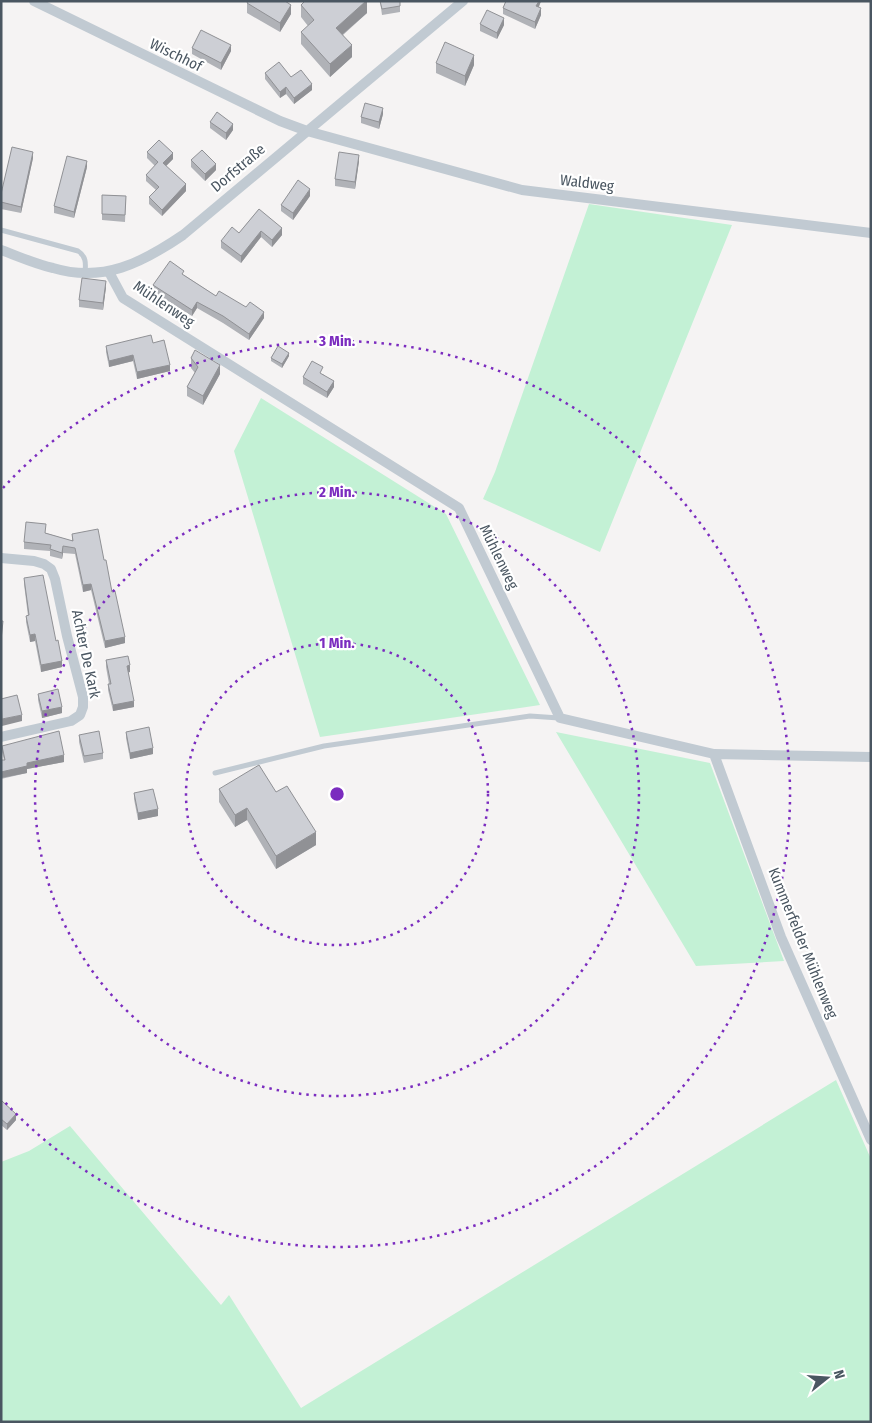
<svg xmlns="http://www.w3.org/2000/svg" width="872" height="1423" font-family="'Fira Sans Condensed',sans-serif">
<style>
.green{fill:#c3f1d5}
.lines{fill:none;stroke-linecap:round;stroke-linejoin:round}
.lane{stroke:#c1cad2;stroke-width:5}
.street{stroke:#c1cad2;stroke-width:10}
.wall{fill:#b0b2b7}
.shaded-wall{fill:#909195}
.building{fill:#cdcfd5;stroke:#909195}
.ring{fill:none;stroke:#7b2cbf;stroke-width:2.5;stroke-dasharray:2.5 5}
.labels{text-anchor:middle;stroke-width:4.5;stroke-linejoin:round;paint-order:stroke}
.street-label{font-size:15px;fill:#4a5661;stroke:#fff}
.centre{fill:#7b2cbf;stroke:#fff;stroke-width:2.5}
.ring-label{font-size:15px;text-anchor:middle;font-weight:bold;fill:#7b2cbf;stroke:#fff;stroke-width:4.5;stroke-linejoin:round;paint-order:stroke}
</style>
<rect width="100%" height="100%" fill="#f5f3f3"/>
<path class="green" d="M589 204 732 225 600 552 483 499 495 472Z
M261 398 446 514 540 705 320 737 234 451Z
M556 732 710 763 784 961 696 966Z
M836 1080 871 1159V1422H1V1162L29 1151 70 1126 221 1305 229 1295 301 1408Z"/>
<g class="lines">
<path class="lane" d="M1 230 78 251C86 256 86 263 85 273
M215 773 324 746 530 716 559 718"/>
<path class="street" d="M34 1 280 121 307 131 522 190 871 233
M1 250C18 256 35 264 53 268 103 283 142 263 183 235L463 1
M109 272 123 298 459 508 560 718 714 754 871 757
M1 558 34 561 44 564 51 569 55 579 67 636 83 697V707L80 715 71 721 1 737
M714 754 781 937 871 1140"/>
</g>
<path class="wall" d="M367 1V13L343 35 352 57 330 77 301 44V32L308 26 301 17V5Z
M380 1H400V12L382 15Z
M506 1H541L539 7 541 15 535 29 503 14V8Z
M247 3 291 14 280 32 247 13Z
M480 24 504 25 497 39 480 31Z
M192 48 231 51 221 70 192 54Z
M436 63 474 65 465 86 436 73Z
M265 73 291 77 312 90 294 104 286 94 280 98 265 79Z
M383 114 379 129 361 123V117Z
M210 122 233 130 226 140 210 128Z
M147 152 173 159 166 166 186 191 162 216 149 204V197L156 190 146 181V175L155 166 147 158Z
M33 158 21 213 1 209V194Z
M191 160 216 170 205 181 191 167Z
M359 161 355 189 335 186V179Z
M87 167 74 218 54 213V206Z
M102 195 126 196 125 222 102 220Z
M310 196 293 220 281 211V205Z
M259 209 282 235 272 247 261 237 241 263 221 248V241L239 233Z
M184 275 216 296 264 318 249 340 223 323 197 308 192 316 153 292V285Z
M106 287 103 310 79 307V300Z
M153 343 170 371 137 379 133 361 109 367 106 352V346Z
M289 356 282 368 271 361V358Z
M191 358 220 374 203 405 187 396V387L195 373 191 368Z
M323 374 334 387 327 398 303 384V377Z
M46 533 72 541V534L104 560 125 643 105 648 91 590 83 592 75 554 63 553 62 559 50 556V551L24 549V542Z
M24 578 56 641 62 667 41 672 35 641 30 642 26 622V616H28L24 584Z
M106 660 130 672H128L134 707 113 711 108 690V684H109L106 667Z
M38 694 62 713 42 718 38 700Z
M126 732 153 754 130 759 126 738Z
M79 735 103 753V759L84 763 79 742Z
M2 746 64 762 27 769V773L1 779V760H4L2 752Z
M219 789 276 792 316 845 276 869 247 820 235 827 219 802Z
M134 793 158 816 138 820 134 799Z
M1 1102 16 1120 7 1130 1 1125Z"/>
<path class="shaded-wall" d="M366 1H367V13L336 40V28Z
M539 1H541L536 13V6Z
M291 5V14L280 32V23Z
M541 8V15L535 29V22Z
M504 18V25L497 39V33Z
M231 45V51L221 70V63Z
M352 45V57L330 77V64Z
M474 55V65L465 86V76Z
M312 84V90L294 104V98Z
M286 87V94L280 98V92Z
M383 108V114L379 129V122Z
M233 124V130L226 140V133Z
M33 152V158L21 213V207Z
M173 153V159L163 169V163Z
M359 155V161L355 189V182Z
M87 161V167L74 218V212Z
M216 164V170L205 181V174Z
M186 184V191L162 216V210Z
M310 189V196L293 220V213Z
M282 228V235L272 247V240Z
M261 231V237L241 263V256Z
M106 281V287L103 310V303Z
M197 302V308L192 316V310Z
M264 312V318L249 340V334Z
M289 353V356L282 368V364Z
M133 355V361L109 367V361Z
M170 365V371L137 379V372Z
M220 365V374L203 405V396Z
M334 381V387L327 398V392Z
M63 546V553L62 559V553Z
M91 584V590L83 592V585Z
M35 634V641L30 642V635Z
M125 637V643L105 648V641Z
M62 661V667L41 672V665Z
M130 665V672L127 673V666Z
M134 701V707L113 711V705Z
M62 707V713L42 718V711Z
M22 715V721L2 726V719Z
M153 748V754L130 759V753Z
M64 755V762L27 769V773L1 778V772L27 763Z
M247 808V820L235 827V815Z
M158 809V816L138 820V813Z
M316 832V845L276 869V856Z
M16 1114V1120L7 1130V1124Z"/>
<path class="building" d="M248 1H285L291 5 280 23 247 3Z
M305 1H366L336 28 352 45 330 64 301 32 314 20 301 5Z
M380 1H400V6L382 9Z
M506 1H539L536 6 541 8 535 22 503 8Z
M487 10 504 18 497 33 480 24Z
M201 30 231 45 221 63 192 48Z
M445 42 474 55 465 76 436 63Z
M279 62 291 77 301 70 312 84 294 98 286 87 280 92 265 73Z
M365 103 383 108 379 122 361 117Z
M217 112 233 124 226 133 210 122Z
M159 140 173 153 163 163 186 184 162 210 149 197 159 187 146 175 158 162 147 152Z
M12 147 33 152 21 207 1 202V194Z
M202 150 216 164 205 174 191 160Z
M339 152 359 155 355 182 335 179Z
M67 156 87 161 74 212 54 206Z
M298 180 310 189 293 213 281 205Z
M102 195 126 196 125 215 102 214Z
M259 209 282 228 272 240 261 231 241 256 221 241 232 227 239 233Z
M170 261 184 271 182 274 216 296 219 291 246 307 250 302 264 312 249 334 223 316 197 302 192 310 153 285Z
M82 278 106 281 103 303 79 300Z
M151 335 153 343 164 340 170 365 137 372 133 355 109 361 106 346Z
M278 346 289 353 282 364 271 358Z
M195 350 220 365 203 396 187 387 198 367 191 358Z
M312 361 323 367 320 373 334 381 327 392 303 377Z
M26 522 46 524 45 533 73 541 72 534 98 529 104 560H106L112 592 115 591 125 637 105 641 91 584 83 585 75 548 63 546 62 553 50 549 51 545 24 542Z
M43 575 56 641 58 640 62 661 41 665 35 634 30 635 26 616 29 615 24 578Z
M1 621H3L1 640Z
M128 656 130 665 127 666 134 701 113 705 108 684H111L106 660Z
M58 689 62 707 42 711 38 694Z
M17 695 22 715 2 719 1 699Z
M149 727 153 748 130 753 126 732Z
M59 731 64 755 27 763V766L1 772V760H5L2 746Z
M99 731 103 753 84 756 79 735Z
M259 765 276 792 287 786 316 832 276 856 247 808 235 815 219 789Z
M153 789 158 809 138 813 134 793Z
M2 1101 16 1114 7 1124 1 1119V1102Z"/>
<g class="ring">
<circle cx="337" cy="794" r="151"/>
<circle cx="337" cy="794" r="302"/>
<path d="M3 488A453 453 0 1 1 3 1100"/>
</g>
<g class="labels">
<g class="street-label">
<text transform="translate(176 55) rotate(26)" y="5">Wischhof</text>
<text transform="translate(238 168) rotate(-40)" y="5">Dorfstraße</text>
<text transform="translate(587 183) rotate(7)" y="5">Waldweg</text>
<text transform="translate(164 304) rotate(34)" y="5">Mühlenweg</text>
<text transform="translate(499 557) rotate(64)" y="5">Mühlenweg</text>
<text transform="translate(86 654) rotate(78)" y="5">Achter De Kark</text>
<text transform="translate(803 943) rotate(68)" y="5">Kummerfelder Mühlenweg</text>
</g>
</g>
<circle cx="337" cy="794" r="8" class="centre"/>
<g class="ring-label">
<text x="337" y="346">3 Min.</text>
<text x="337" y="497">2 Min.</text>
<text x="337" y="648">1 Min.</text>
</g>
<rect width="872" height="1423" fill="none" stroke="#4a5661" stroke-width="5"/>
<g transform="translate(827 1378) rotate(73)" stroke="#ffffff" stroke-width="4" paint-order="stroke">
<path d="M0-4L9 19L0 12L-9 19Z" fill="#4a5661"/>
<text y="-8" font-size="14" font-weight="bold" text-anchor="middle" fill="#4a5661">N</text>
</g>
</svg>
